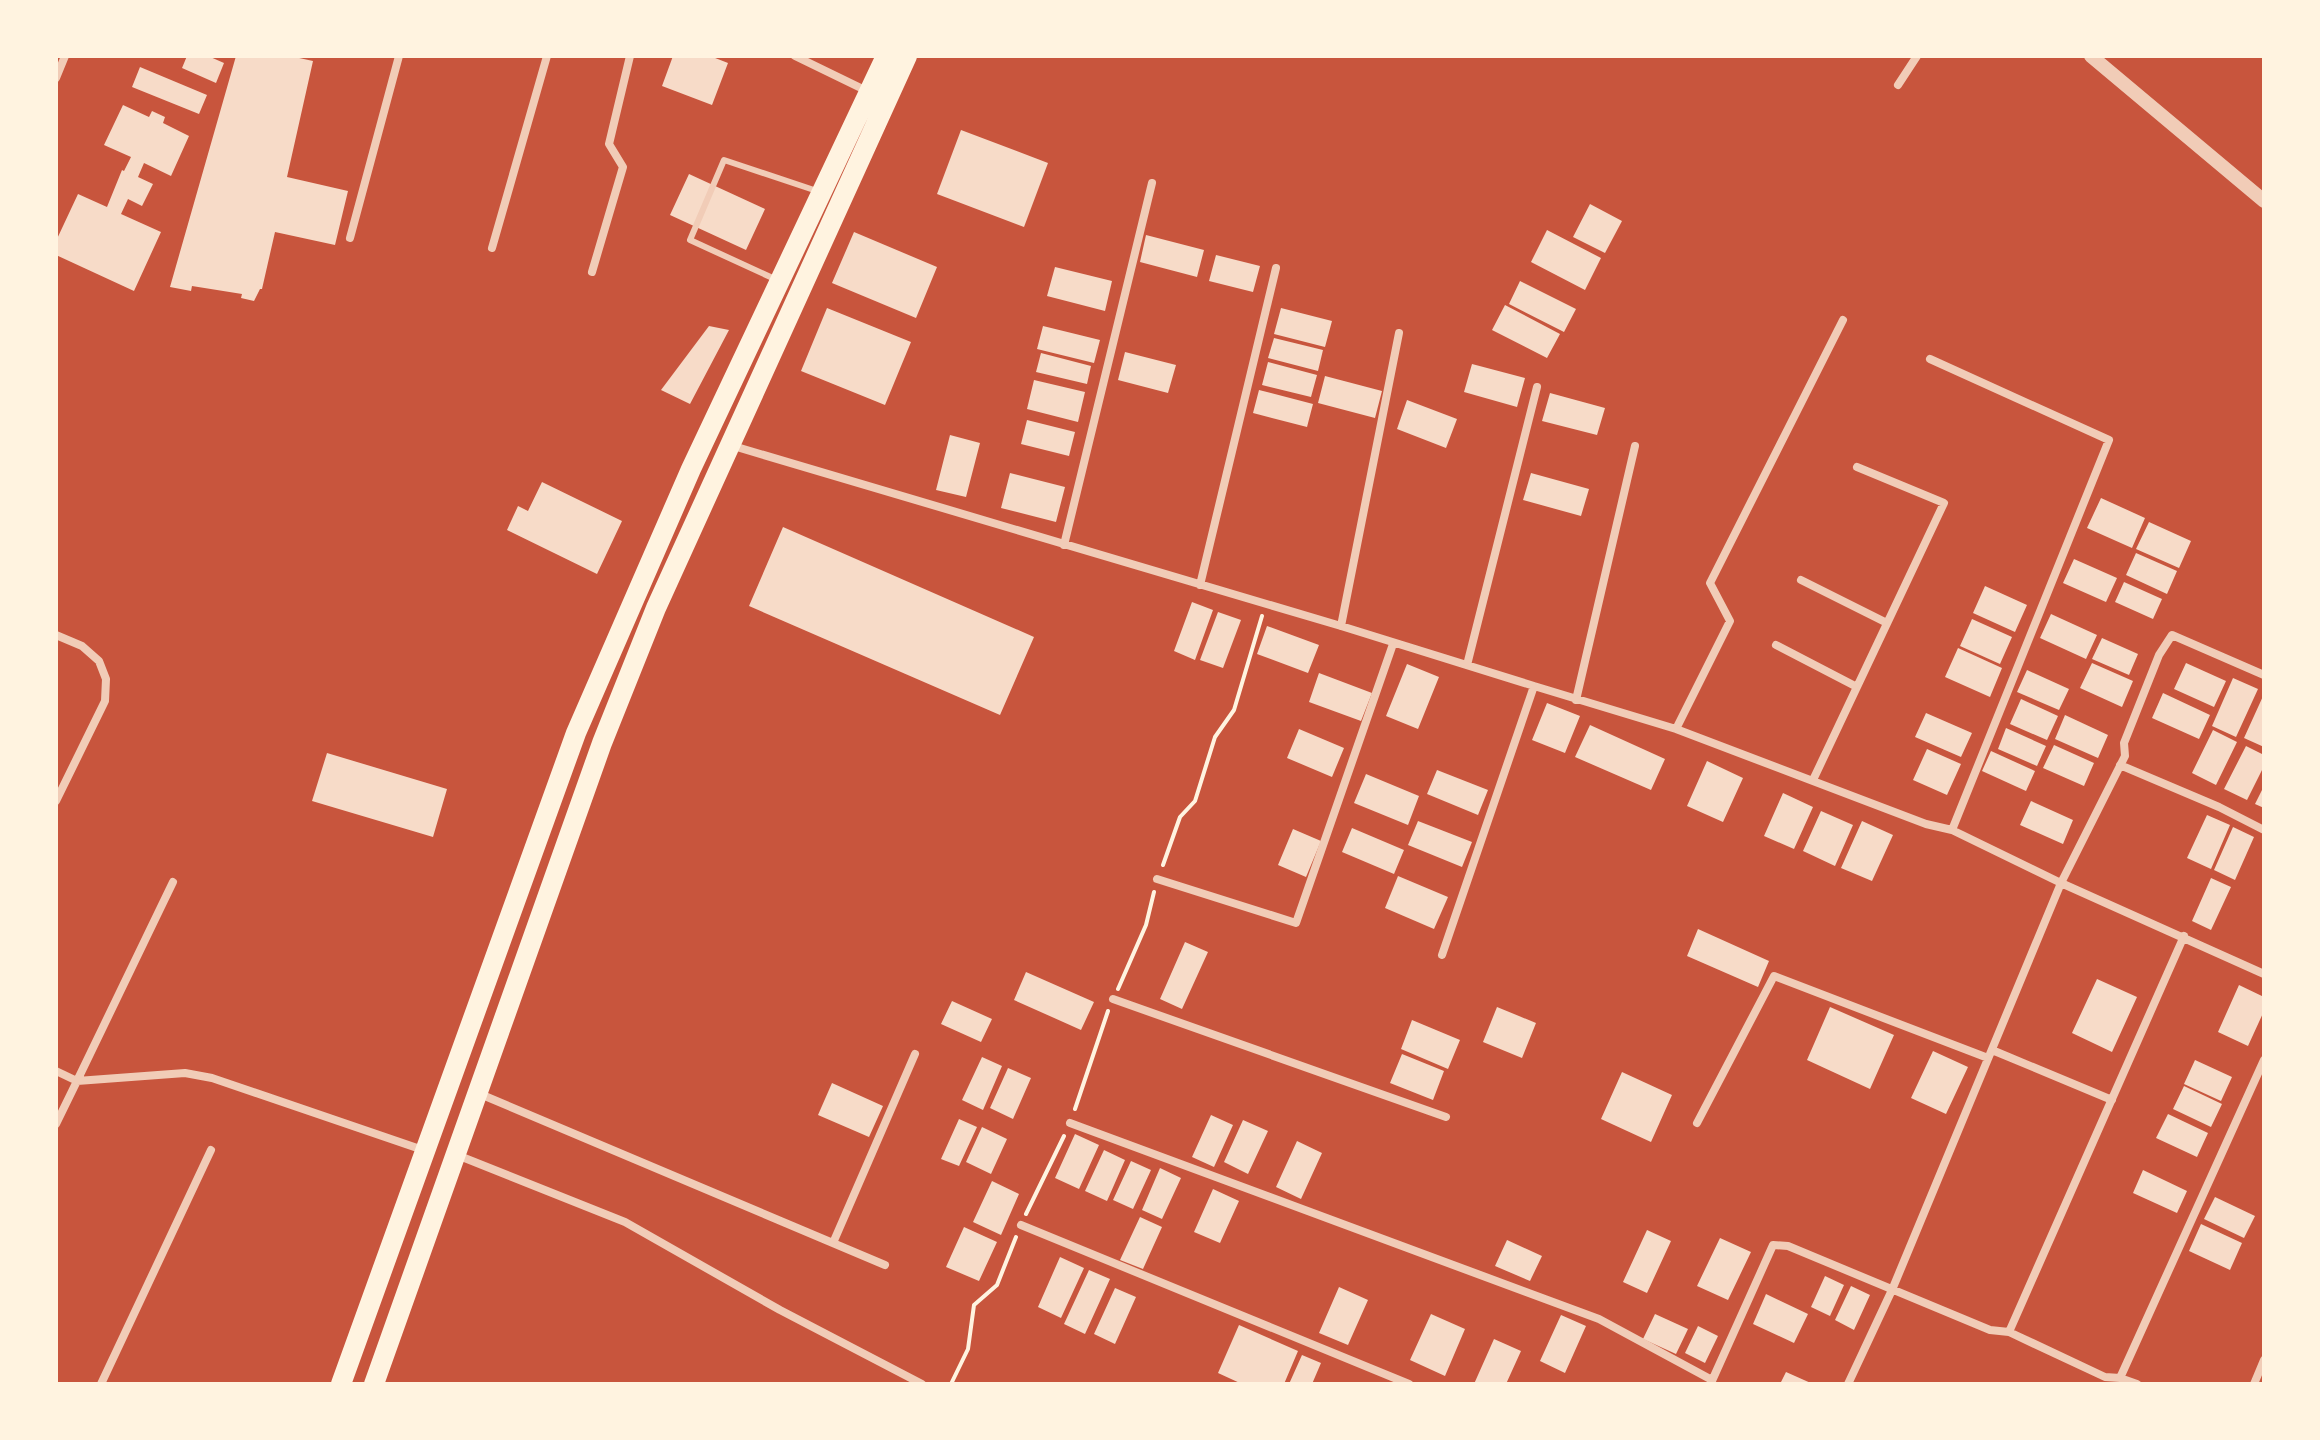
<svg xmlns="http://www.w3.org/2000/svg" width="2320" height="1440" font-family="'IBM Plex Sans',sans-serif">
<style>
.building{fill:#f7dbc8}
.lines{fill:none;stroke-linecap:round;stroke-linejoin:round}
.path{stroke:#fff3e0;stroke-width:4}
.service{stroke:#f1ccb7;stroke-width:6}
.minor{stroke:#f1ccb7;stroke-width:8}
.tertiary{stroke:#f1ccb7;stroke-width:14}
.primary{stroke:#fff3e0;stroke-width:20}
</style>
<rect width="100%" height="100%" fill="#c8553d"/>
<path class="building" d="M187 56H208L224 63 216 83 182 68Z
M236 56H290L313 61 287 177 348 191 335 245 275 232 262 289H260L254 301 241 298 242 294 192 286 191 291 170 287Z
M673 56H710L728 63 712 105 662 86Z
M140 67 207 95 199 114 132 87Z
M123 105 149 117 152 111 165 117 163 123 189 136 171 176 144 163 138 177 153 184 142 206 128 199 121 214 161 232 134 291 56 255V241L78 194 107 207 122 170 124 171 131 157 104 145Z
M961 130 1048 163 1024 227 937 194Z
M689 174 765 209 746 250 670 215Z
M1590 204 1622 221 1605 253 1573 237Z
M1547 230 1601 258 1585 290 1531 262Z
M854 232 937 267 916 318 832 283Z
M1146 235 1204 250 1197 277 1140 262Z
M1216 255 1260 266 1253 292 1209 281Z
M1055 267 1112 281 1105 311 1047 296Z
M1520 281 1576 309 1564 332 1509 304Z
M1505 305 1560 334 1547 358 1492 330Z
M827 308 911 342 885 405 801 371Z
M1281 308 1332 321 1325 347 1274 334Z
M709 326 729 330 690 404 661 390Z
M1043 326 1100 340 1094 363 1037 349Z
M1274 338 1323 350 1318 371 1268 358Z
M1125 352 1176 365 1168 393 1118 380Z
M1041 353 1091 366 1087 384 1036 372Z
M1268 362 1317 375 1311 397 1262 385Z
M1472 364 1525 378 1517 407 1464 392Z
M1325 376 1382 391 1375 418 1318 403Z
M1034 380 1085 392 1078 422 1027 409Z
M1259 390 1313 404 1307 427 1253 413Z
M1550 393 1605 408 1597 435 1542 421Z
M1407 400 1457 419 1446 448 1397 429Z
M1027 420 1075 432 1069 456 1021 444Z
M950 435 980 443 966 497 936 490Z
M1010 473 1065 487 1056 522 1001 508Z
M1531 473 1589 489 1581 516 1523 500Z
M542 482 622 521 597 574 507 530 518 506 528 511Z
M2101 498 2145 518 2132 548 2087 528Z
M2149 522 2191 541 2179 568 2136 549Z
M783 527 1034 637 1000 715 749 606Z
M2136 553 2177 571 2167 594 2126 575Z
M2074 559 2117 578 2106 602 2063 583Z
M2124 582 2162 599 2153 619 2115 602Z
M1985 586 2027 605 2015 632 1973 613Z
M1192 602 1213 610 1195 660 1174 651Z
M1218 612 1241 620 1223 668 1200 660Z
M2051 614 2097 635 2086 659 2040 638Z
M1972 619 2012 637 2000 664 1960 646Z
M1267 626 1319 645 1308 673 1257 654Z
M2102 638 2138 654 2129 675 2092 659Z
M1958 648 2002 668 1990 697 1945 677Z
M2092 663 2133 681 2122 707 2080 688Z
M2186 663 2226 681 2214 707 2174 689Z
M1407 664 1439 677 1418 729 1386 716Z
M2027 670 2069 689 2059 710 2017 692Z
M1319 673 1372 693 1361 721 1309 702Z
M2233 678 2258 689 2236 737 2212 726Z
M2163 693 2210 715 2199 739 2152 718Z
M2264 694V747L2244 738Z
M2021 699 2058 716 2047 740 2010 724Z
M1547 703 1580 716 1565 753 1532 740Z
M1926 713 1972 733 1961 757 1915 737Z
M2065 715 2108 735 2098 758 2055 739Z
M1590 725 1665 759 1651 790 1575 757Z
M2006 728 2046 746 2037 766 1998 749Z
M1299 729 1344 748 1332 777 1287 758Z
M2213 730 2237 742 2216 785 2192 773Z
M2054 745 2094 763 2084 786 2043 768Z
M2246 746 2264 755V766L2247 800 2224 789Z
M1927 749 1961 764 1947 795 1913 780Z
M1991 751 2035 771 2026 791 1982 771Z
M327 753 447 789 433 837 312 801Z
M1707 761 1743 778 1723 822 1687 806Z
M1437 770 1488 790 1478 815 1427 794Z
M1366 774 1419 796 1408 825 1354 803Z
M2264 786V808L2255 804Z
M1783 793 1813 807 1794 849 1764 836Z
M2031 801 2073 820 2063 844 2020 825Z
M1821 811 1853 825 1835 866 1803 851Z
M2207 815 2230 825 2211 869 2187 858Z
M1418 821 1472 842 1462 867 1408 845Z
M1862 821 1893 835 1872 881 1841 868Z
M2233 827 2254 837 2235 880 2214 870Z
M1352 828 1404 850 1394 874 1342 852Z
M1293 829 1321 841 1306 877 1278 865Z
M1398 876 1448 897 1434 929 1385 908Z
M2211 878 2231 887 2211 930 2192 921Z
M1698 929 1769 961 1758 987 1687 956Z
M1185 942 1208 952 1182 1009 1160 999Z
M1026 972 1094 1002 1081 1030 1014 1000Z
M2097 979 2137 997 2112 1052 2072 1033Z
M2239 985 2264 997V1011L2248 1046 2218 1032Z
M952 1001 992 1019 981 1042 941 1024Z
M1497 1007 1536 1023 1522 1058 1483 1042Z
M1830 1007 1894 1035 1870 1089 1807 1060Z
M1412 1020 1460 1040 1448 1069 1401 1049Z
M1933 1051 1968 1067 1946 1114 1911 1098Z
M1402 1054 1444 1071 1433 1100 1390 1083Z
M982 1057 1002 1066 983 1110 962 1100Z
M2195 1060 2232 1077 2221 1101 2184 1084Z
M1008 1068 1031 1078 1013 1119 990 1108Z
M1622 1072 1672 1095 1651 1142 1601 1119Z
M832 1083 883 1106 869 1137 818 1115Z
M2184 1086 2222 1104 2211 1127 2173 1109Z
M2168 1114 2208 1133 2197 1157 2156 1138Z
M1211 1115 1233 1125 1214 1167 1192 1157Z
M959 1119 977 1127 959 1166 941 1159Z
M1243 1120 1268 1131 1248 1174 1224 1162Z
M982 1127 1007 1139 991 1174 966 1162Z
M1075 1134 1099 1145 1079 1189 1055 1178Z
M1297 1141 1322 1153 1301 1199 1276 1187Z
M1104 1150 1125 1160 1107 1201 1085 1191Z
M1131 1161 1151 1170 1133 1209 1113 1200Z
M1160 1168 1181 1178 1162 1219 1142 1210Z
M2143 1170 2187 1191 2177 1213 2133 1193Z
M992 1181 1019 1194 1001 1235 973 1222Z
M1213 1189 1239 1201 1220 1243 1194 1232Z
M2215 1197 2255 1216 2244 1238 2204 1219Z
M1140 1217 1162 1227 1143 1269 1120 1260Z
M2201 1224 2242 1243 2230 1270 2189 1251Z
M964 1227 997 1242 979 1281 946 1267Z
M1647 1230 1671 1241 1647 1293 1623 1282Z
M1720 1238 1751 1252 1728 1300 1697 1286Z
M1507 1240 1542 1256 1530 1281 1495 1266Z
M1060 1257 1084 1268 1061 1318 1038 1307Z
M1089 1270 1110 1279 1085 1334 1064 1324Z
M1825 1276 1844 1285 1830 1316 1811 1307Z
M1851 1286 1870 1295 1854 1330 1835 1320Z
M1339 1287 1368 1300 1348 1345 1319 1333Z
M1115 1288 1136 1297 1115 1344 1094 1334Z
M1766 1294 1808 1314 1794 1343 1753 1324Z
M1431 1314 1465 1329 1445 1376 1410 1360Z
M1655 1314 1688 1329 1676 1354 1643 1339Z
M1561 1315 1586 1326 1565 1373 1540 1361Z
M1239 1325 1298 1351 1284 1384H1242L1218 1373Z
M1698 1326 1718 1336 1705 1363 1685 1353Z
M1494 1339 1521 1351 1506 1384H1474Z
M1302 1355 1321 1363 1312 1384H1289Z
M1786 1372 1813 1384H1780Z"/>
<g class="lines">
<path class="path" d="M1163 865 1180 817 1195 801 1215 737 1234 710 1262 616
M1118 989 1146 925 1154 892
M1075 1109 1108 1011
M1026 1214 1064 1136
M951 1384 968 1349 974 1305 997 1285 1016 1237"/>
<path class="service" d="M777 280 690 240 724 160 820 192"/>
<path class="minor" d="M795 56 867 91
M56 78 65 56
M1898 85 1917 56
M350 238 399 56
M492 248 547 56
M592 272 623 167 609 144 630 56
M1930 359 2109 440 1952 830
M730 445 1341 626 1534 686
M1064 545 1152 183
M1801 580 1887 623
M1200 585 1276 268
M1341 626 1399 333
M56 635 82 646 99 661 106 679 105 701 56 801
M1776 645 1857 687
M1467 665 1537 387
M1576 700 1635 446
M1676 729 1730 621 1710 583 1843 320
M2120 765 2219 807 2264 830
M1813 780 1944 503 1857 467
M1157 879 1296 923 1393 644
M173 882 77 1081 185 1073 212 1078 426 1151
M1442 955 1534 686 1676 729 1926 824 1952 830 2061 883 2264 974
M1113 999 1446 1117
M1992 1050 2112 1100
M56 1071 77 1081 56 1124
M480 1094 885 1265
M1070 1123 1599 1319 1712 1380
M1697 1123 1774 976 1988 1058
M457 1155 625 1222 780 1310 922 1384
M1021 1225 1409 1384
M833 1243 915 1054
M2009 1332 2184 936
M2120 1378 2264 1060
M1711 1383 1773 1245 1788 1246 1990 1330 2009 1332 2105 1377 2120 1378 2137 1384
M101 1384 211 1150
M1848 1384 1892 1290 2061 883 2125 756 2124 743 2159 655 2172 635 2264 675
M2254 1384 2264 1360"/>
<path class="tertiary" d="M2091 56 2264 201"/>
<path class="primary" d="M341 1384 576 733 691 469 886 56
M374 1384 602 743 656 608 907 56"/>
</g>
<rect width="2320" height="1440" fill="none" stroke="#fff3e0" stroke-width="116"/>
</svg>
